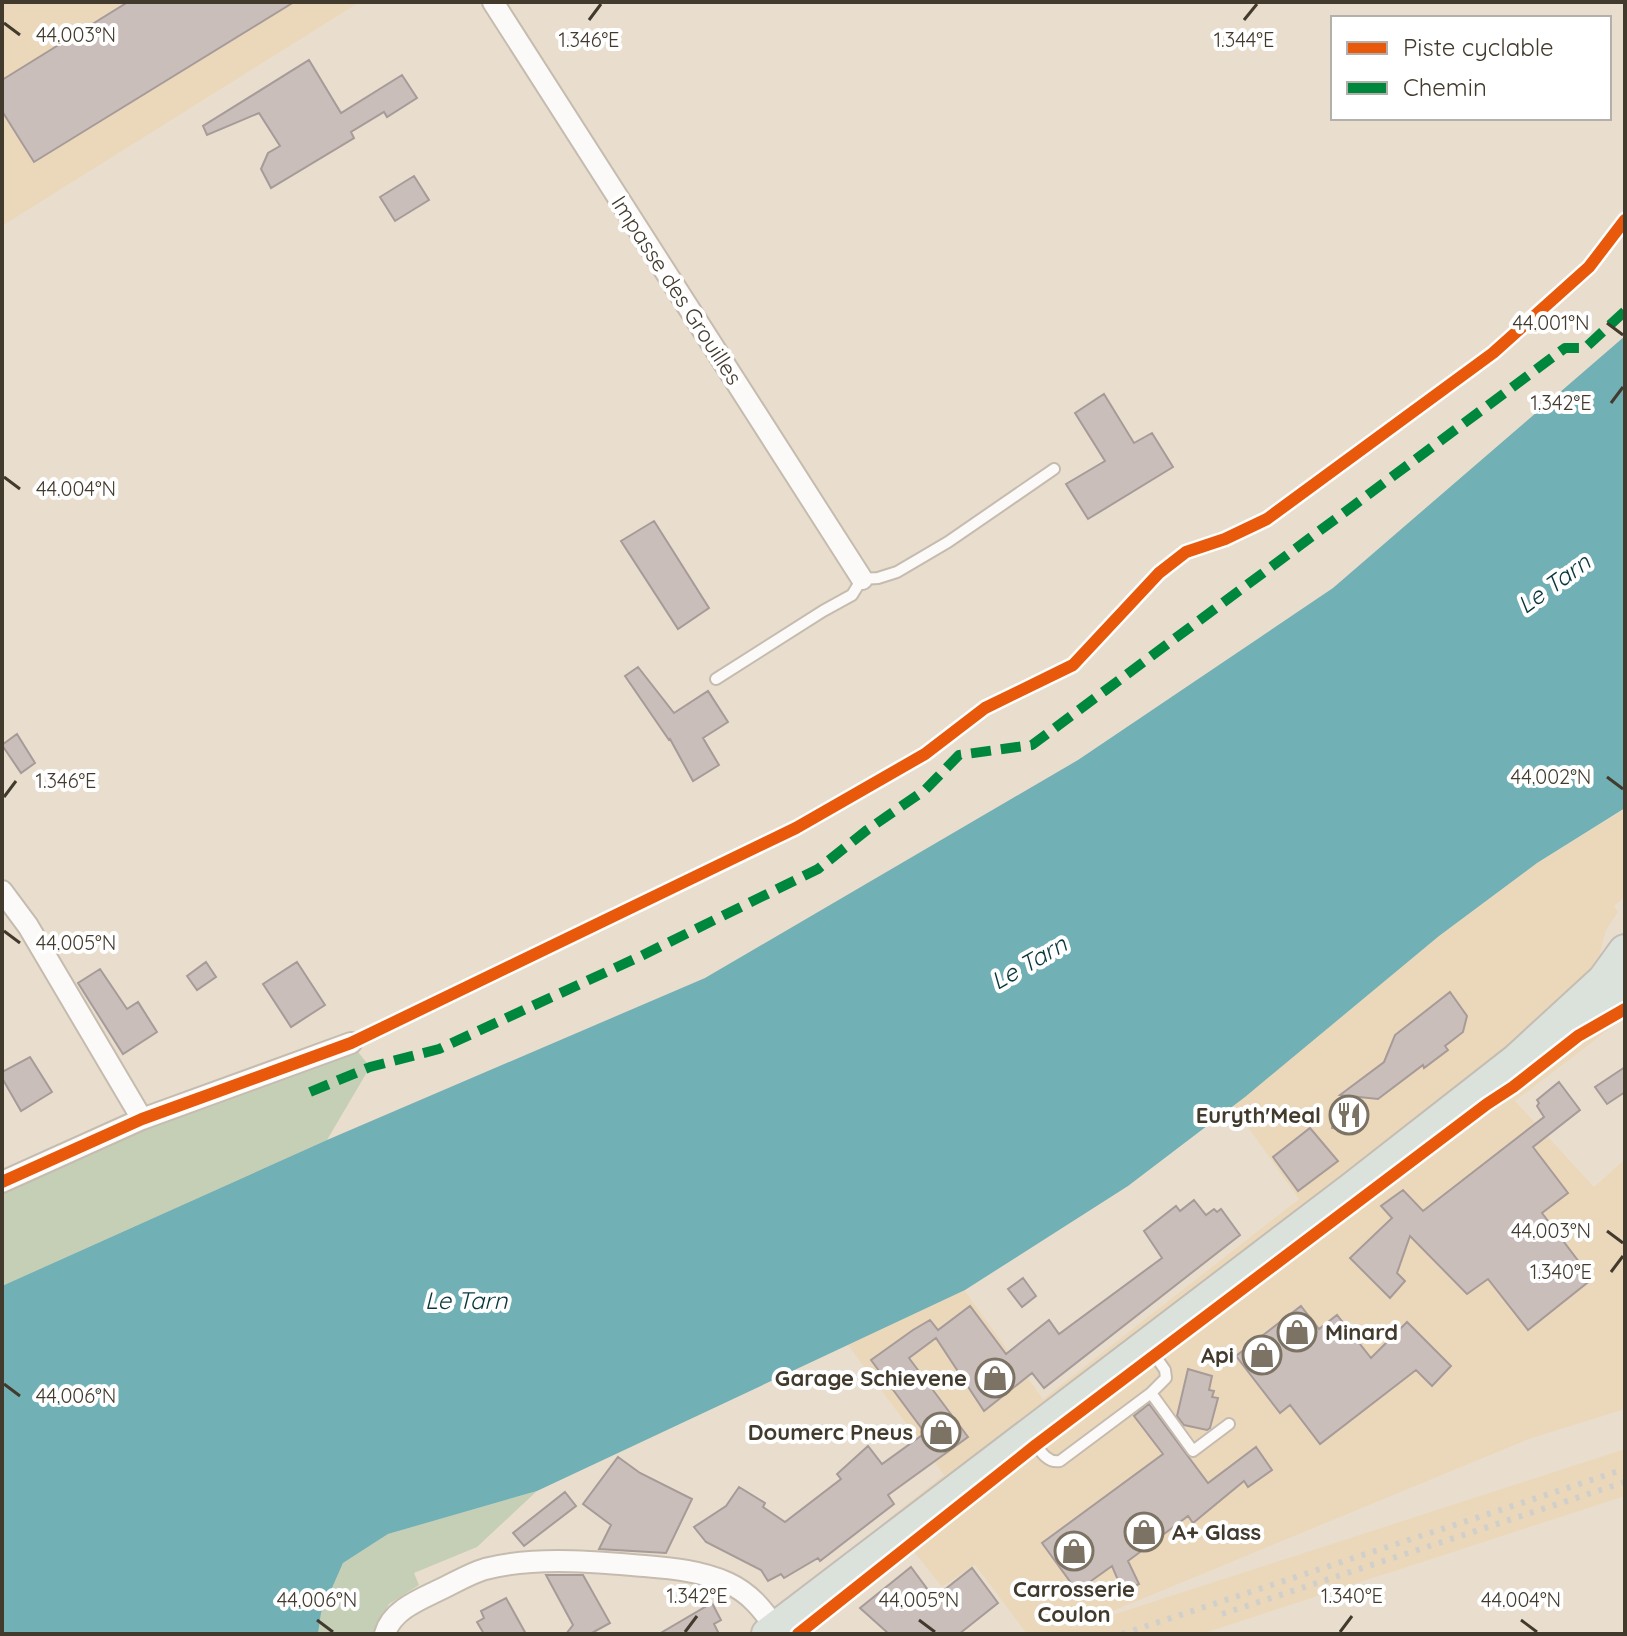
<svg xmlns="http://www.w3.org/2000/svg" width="1627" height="1636" font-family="Quicksand,sans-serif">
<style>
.built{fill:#ebd8bb}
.green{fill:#c4cfb6}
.water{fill:#71b0b4}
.building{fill:#cabebb;stroke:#a69b98;stroke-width:2}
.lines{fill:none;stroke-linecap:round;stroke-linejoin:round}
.service-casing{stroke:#c5bcaf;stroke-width:14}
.minor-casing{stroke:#c5bcaf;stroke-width:24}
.primary-casing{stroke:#c3bdb4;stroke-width:36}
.service{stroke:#fcfaf8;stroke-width:10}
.minor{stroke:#fcfaf8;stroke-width:20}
.primary{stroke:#dbe2db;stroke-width:32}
.rail{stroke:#d1cfca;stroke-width:6;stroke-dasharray:4 8;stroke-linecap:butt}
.quiet{stroke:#00873e;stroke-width:10;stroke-dasharray:20 10;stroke-linecap:butt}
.cycleway-casing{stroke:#fff;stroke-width:17}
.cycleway{stroke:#e8590c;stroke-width:12}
.ticks{fill:none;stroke:#423a2d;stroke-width:3}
.labels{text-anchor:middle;stroke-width:8;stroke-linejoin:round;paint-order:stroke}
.street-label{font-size:22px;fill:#423a2d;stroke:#fff}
.poi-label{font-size:22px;font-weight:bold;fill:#423a2d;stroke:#fff;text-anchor:end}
.water-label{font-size:24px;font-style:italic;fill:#08363c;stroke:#fff}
.ticks-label{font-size:20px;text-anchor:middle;fill:#423a2d;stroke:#fff;stroke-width:8;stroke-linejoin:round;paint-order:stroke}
</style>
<rect width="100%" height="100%" fill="#e9decd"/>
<path class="built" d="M2 2H360L2 226Z
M1625 809V897L1614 906 1618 912 1606 930 1600 953 1625 985V1017L1515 1101 1594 1187 1625 1159V1409L1529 1439 1069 1629 1625 1449V1496L1201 1634H1027L975 1565 942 1587 888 1519 944 1475 848 1345 964 1290 1043 1399 1299 1199 1233 1106 1439 936 1537 863Z"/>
<path class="green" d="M351 1043 370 1067 327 1140 2 1286V1182Z
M537 1491 477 1547 414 1573 419 1585 389 1604 373 1634H318L321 1613 343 1563 388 1534Z"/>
<path class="water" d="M1625 336V808L1537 863 1439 936 1245 1097 1128 1186 965 1290 537 1491 388 1534 343 1563 321 1613 318 1634H2V1286L327 1140 705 978 1078 760 1333 588Z"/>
<path class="building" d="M128 2H294L34 162 2 111V80Z
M309 60 341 113 402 75 417 98 387 117 384 112 351 132 354 138 271 188 261 169 268 153 280 146 259 113 207 135 203 126Z
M414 176 429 200 395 221 380 197Z
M1104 394 1134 443 1152 433 1173 467 1088 519 1066 484 1105 461 1075 413Z
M654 521 709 608 678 629 621 541Z
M638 667 674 713 708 691 728 722 703 738 719 765 693 781 670 739 669 740 625 676Z
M17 734 35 763 21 773 2 745Z
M206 962 216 977 197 990 187 976Z
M297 962 325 1005 291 1027 263 984Z
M100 969 127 1009 138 1002 157 1032 123 1054 78 983Z
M1450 992 1467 1016 1463 1032 1445 1046 1448 1050 1424 1068 1423 1065 1378 1099 1340 1095 1384 1062 1395 1035Z
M30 1057 52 1092 21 1111 2 1078V1072Z
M1625 1067V1092L1607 1104 1595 1087Z
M1559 1082 1580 1110 1533 1147 1568 1193 1542 1213 1592 1279 1528 1330 1488 1279 1467 1294 1410 1236 1397 1273 1405 1281 1390 1298 1350 1258 1392 1218 1381 1206 1403 1190 1423 1211 1544 1117 1537 1106 1539 1103 1537 1100Z
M1337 1100 1357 1103 1351 1131 1332 1128Z
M1310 1128 1338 1161 1298 1191 1273 1157Z
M1194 1200 1206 1215 1214 1209 1217 1212 1221 1209 1240 1235 1044 1388 1032 1373 984 1411 936 1338 909 1358 968 1437 888 1495 894 1504 820 1561 818 1558 784 1578 781 1574 768 1581 761 1570 706 1542 694 1527 726 1506 739 1487 765 1503 763 1507 785 1522 841 1479 837 1474 868 1446 882 1464 925 1433 871 1360 913 1330 930 1320 938 1330 970 1306 1006 1354 1049 1320 1059 1334 1162 1258 1144 1231 1176 1206 1180 1211Z
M1023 1278 1036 1296 1022 1307 1008 1289Z
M1301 1306 1319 1329 1337 1315 1371 1358 1407 1322 1451 1366 1432 1386 1416 1370 1320 1444 1290 1405 1280 1413 1236 1356Z
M1188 1369 1212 1376 1209 1390 1214 1391 1212 1397 1218 1398 1210 1428 1207 1430 1184 1425 1177 1416Z
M1149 1404 1208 1483 1256 1447 1272 1470 1248 1487 1244 1481 1193 1523 1188 1516 1128 1561 1139 1584 1123 1592 1112 1566 1077 1591 1042 1543 1163 1454 1134 1416Z
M618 1457 640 1473 692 1499 666 1553 599 1549 611 1525 583 1504Z
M565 1492 576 1506 524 1546 513 1533Z
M911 1567 934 1598 972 1568 998 1603 959 1634H889L860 1608Z
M546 1575H583L610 1623 590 1634H566L573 1625Z
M506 1598 526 1634H484L477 1622 484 1618 481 1611Z
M712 1603 721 1620 714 1624 719 1634H659Z"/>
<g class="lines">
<g class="service-casing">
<path id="service" d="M716 679 823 611 852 595 862 579 878 578 897 572 948 542 1054 469
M1151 1393 1193 1451 1229 1424
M1030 1437C1038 1447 1046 1464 1060 1461L1151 1393 1166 1378 1165 1370 1149 1347"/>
</g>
<g class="minor-casing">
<path id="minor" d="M493 2 862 579
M2 891 28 926 142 1119
M2 1182 142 1119 351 1043
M385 1634C391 1612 416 1601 435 1592 451 1585 468 1574 485 1569 532 1557 584 1561 632 1565 665 1568 697 1569 728 1583 750 1593 762 1609 776 1628"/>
</g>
<g class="primary-casing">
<path id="primary" d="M1581 1021 1625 995
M768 1634 1352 1189 1517 1060 1604 980 1625 951"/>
</g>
<use href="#service" class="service"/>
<use href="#minor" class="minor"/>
<use href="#primary" class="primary"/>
<path class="rail" d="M1222 1614 1625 1482
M1122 1634 1625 1469"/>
<path class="quiet" d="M310 1092 370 1067 439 1049 641 956 818 869 867 830 925 790 959 755 1032 745 1565 348H1585L1625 311"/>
<g class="cycleway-casing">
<path id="cycleway" d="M2 1182 142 1119 351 1043 796 828 925 754 985 708 1073 665 1159 573 1186 552 1225 539 1267 519 1493 353 1589 267 1625 220
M798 1634 1036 1445 1487 1104 1513 1087 1578 1036 1625 1009"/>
</g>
<use href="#cycleway" class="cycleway"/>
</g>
<path class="ticks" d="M589 20 601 4M1244 20 1257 4M4 23 20 35M1607 323 1623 335M1611 403 1623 387M4 477 20 489M1607 777 1623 789M4 797 16 781M4 931 20 943M1607 1231 1623 1243M1611 1272 1623 1256M4 1384 20 1396M317 1620 333 1632M919 1620 935 1632M1521 1620 1537 1632M685 1632 697 1616M1340 1632 1352 1616"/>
<defs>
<g id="restaurant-ring" transform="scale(2)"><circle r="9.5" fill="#fff" stroke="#7c7365" stroke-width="1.5"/><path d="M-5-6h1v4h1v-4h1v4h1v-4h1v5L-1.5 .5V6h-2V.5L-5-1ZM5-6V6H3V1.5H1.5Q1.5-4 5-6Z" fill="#7c7365"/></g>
<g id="shop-ring" transform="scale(2)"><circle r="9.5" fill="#fff" stroke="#7c7365" stroke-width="1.5"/><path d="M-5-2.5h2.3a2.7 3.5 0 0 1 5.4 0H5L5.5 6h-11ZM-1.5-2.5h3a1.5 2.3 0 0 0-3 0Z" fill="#7c7365"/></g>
</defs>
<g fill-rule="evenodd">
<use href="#restaurant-ring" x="1349" y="1115"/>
<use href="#shop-ring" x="1297" y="1332"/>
<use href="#shop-ring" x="1262" y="1355"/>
<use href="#shop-ring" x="995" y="1378"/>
<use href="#shop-ring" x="941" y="1432"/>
<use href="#shop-ring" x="1144" y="1532"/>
<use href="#shop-ring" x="1074" y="1551"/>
</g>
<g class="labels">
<g class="street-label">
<text transform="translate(677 290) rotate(57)" y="8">Impasse des Grouilles</text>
</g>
<g class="poi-label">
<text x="1321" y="1123">Euryth'Meal</text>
<text x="1325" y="1340" text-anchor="start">Minard</text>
<text x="1234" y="1363">Api</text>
<text x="967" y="1386">Garage Schievene</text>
<text x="913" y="1440">Doumerc Pneus</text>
<text x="1172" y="1540" text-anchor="start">A+ Glass</text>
<text x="1074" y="1597" text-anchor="middle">Carrosserie<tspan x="1074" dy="25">Coulon</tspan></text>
</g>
<g class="water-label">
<text transform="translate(1554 584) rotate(-36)" y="8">Le Tarn</text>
<text transform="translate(1029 963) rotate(-30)" y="8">Le Tarn</text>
<text x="466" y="1309">Le Tarn</text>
</g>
</g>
<g class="ticks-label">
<text x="76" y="42">44.003°N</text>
<text x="589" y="47">1.346°E</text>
<text x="1244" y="47">1.344°E</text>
<text x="1551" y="330">44.001°N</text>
<text x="1561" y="410">1.342°E</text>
<text x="76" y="496">44.004°N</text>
<text x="1551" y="784">44.002°N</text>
<text x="66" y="788">1.346°E</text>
<text x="76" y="950">44.005°N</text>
<text x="1551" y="1238">44.003°N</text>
<text x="1561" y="1279">1.340°E</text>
<text x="76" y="1403">44.006°N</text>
<text x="697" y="1603">1.342°E</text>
<text x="1352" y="1603">1.340°E</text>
<text x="317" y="1607">44.006°N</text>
<text x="919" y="1607">44.005°N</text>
<text x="1521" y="1607">44.004°N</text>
</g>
<rect width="1627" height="1636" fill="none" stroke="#423a2d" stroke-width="8"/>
<rect x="1331" y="16" width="280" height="104" fill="#ffffff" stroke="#b3b0ab" stroke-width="2"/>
<rect x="1347" y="42" width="40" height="12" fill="#e8590c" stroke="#b3b0ab" stroke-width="2"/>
<text x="1403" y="56" font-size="24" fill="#423a2d">Piste cyclable</text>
<rect x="1347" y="82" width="40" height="12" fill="#00873e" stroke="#b3b0ab" stroke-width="2"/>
<text x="1403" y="96" font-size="24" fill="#423a2d">Chemin</text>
</svg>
